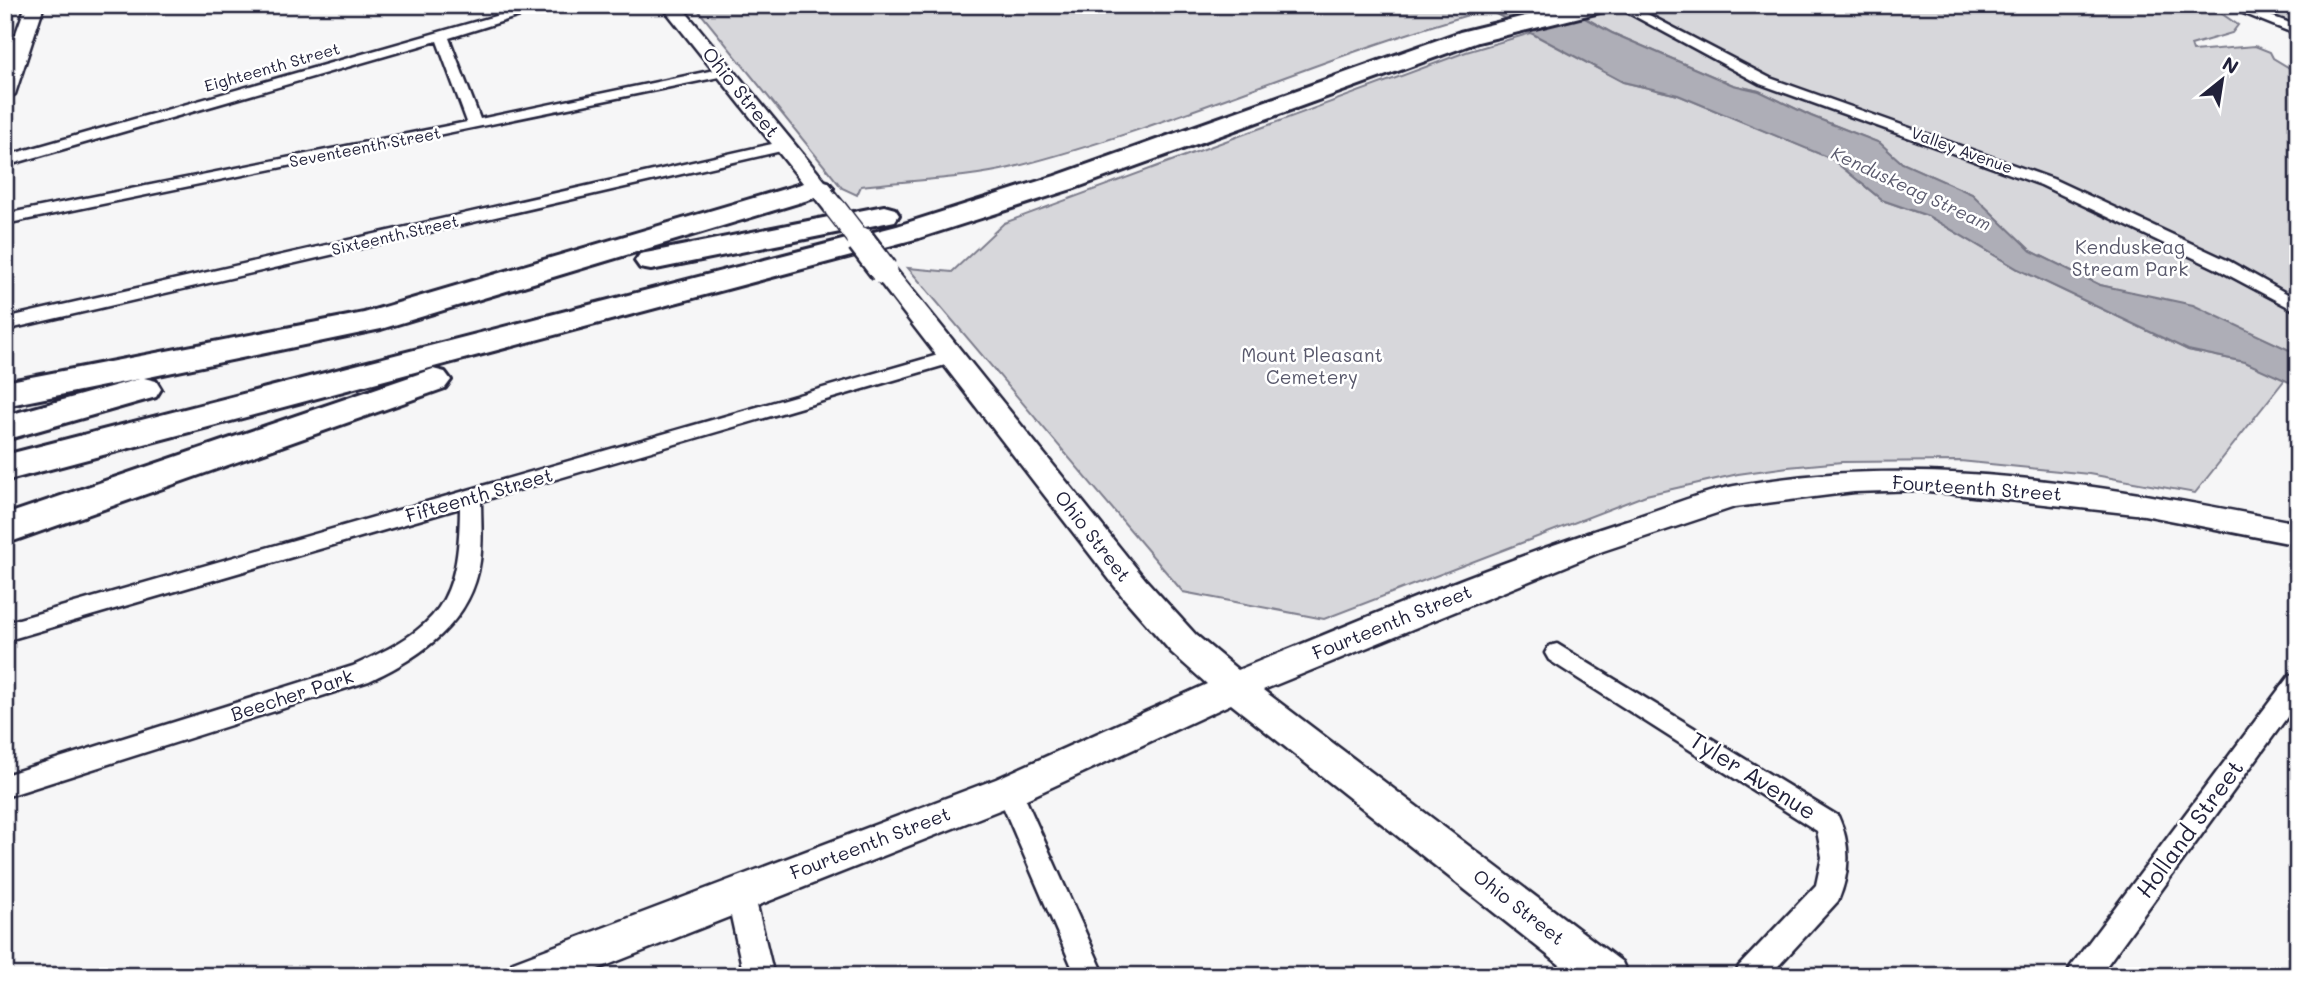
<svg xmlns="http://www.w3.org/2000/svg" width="2303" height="981" font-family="Mali,sans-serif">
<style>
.green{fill:#d7d7db;stroke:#7c7c8b;stroke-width:2}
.water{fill:#aeaeb7;stroke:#767685;stroke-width:2}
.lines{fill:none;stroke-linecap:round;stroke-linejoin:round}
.street-casing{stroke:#22223b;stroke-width:5}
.secondary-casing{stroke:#22223b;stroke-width:5}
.highway-casing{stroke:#22223b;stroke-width:6}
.street{fill:#fff;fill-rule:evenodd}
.secondary{fill:#fff;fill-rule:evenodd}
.highway{fill:#fff;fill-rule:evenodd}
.secondary-bridge-far1-casing{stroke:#22223b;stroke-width:24;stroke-linecap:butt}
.secondary-bridge-casing{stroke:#22223b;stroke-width:32;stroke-linecap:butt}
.secondary-bridge-far1{stroke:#fff;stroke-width:21}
.secondary-bridge{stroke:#fff;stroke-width:27}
.labels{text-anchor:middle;stroke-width:5;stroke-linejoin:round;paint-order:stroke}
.far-street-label{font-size:16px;fill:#22223b;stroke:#fff}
.far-water-label{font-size:18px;font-style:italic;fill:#5a5a6d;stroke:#fff}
.street-label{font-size:19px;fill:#22223b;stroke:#fff}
.park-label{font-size:19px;fill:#58586b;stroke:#fff}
.near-street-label{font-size:23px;fill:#22223b;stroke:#fff}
</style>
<rect width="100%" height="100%" fill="#f6f6f7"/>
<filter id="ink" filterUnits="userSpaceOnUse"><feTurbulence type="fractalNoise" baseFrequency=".0143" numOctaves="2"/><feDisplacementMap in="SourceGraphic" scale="14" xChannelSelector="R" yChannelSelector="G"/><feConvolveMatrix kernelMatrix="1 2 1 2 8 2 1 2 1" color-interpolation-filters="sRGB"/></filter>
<g filter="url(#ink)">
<path class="green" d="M694 5H1479L1486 10C1326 54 1175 126 1014 167 967 179 910 180 861 186L857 195 842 188Z
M1637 5H2209L2238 25 2232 33 2191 45 2193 51 2255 46 2270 52 2273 58 2298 73V354L2196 308 2100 285 2031 251 1972 194 1902 163 1880 143 1811 116 1759 91 1733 85 1612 33 1581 15Z
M2242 5H2298V26Z
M1531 33 1623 82 1678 95 1832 159 1882 200 1928 216 2018 269 2188 350 2245 362 2286 378 2195 493 2089 474 1960 461 1842 462 1788 467 1738 474 1646 495 1324 619 1183 592 908 268 952 272 1004 223 1466 52Z"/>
<path class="water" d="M1479 5H1561L1612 33 1733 85 1759 91 1811 116 1880 143 1902 163 1972 194 2031 251 2100 285 2193 305 2298 354V386L2245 362 2188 350 2018 269 1928 216 1882 200 1832 159 1678 95 1623 82Z"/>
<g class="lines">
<g class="street-casing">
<path id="street" d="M534 5H555L449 38 480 119 724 68 731 72 724 76 5 224V214L467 122 437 41 5 166V156Z
M1614 5H1630L1770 78 2053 179 2229 261 2298 300V312L2217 269 2041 185 1760 84Z
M2223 5H2241L2298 26V35Z
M785 141 790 143V149L5 330V318Z
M952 351 961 357 959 361 481 501C481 521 483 541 480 561 472 622 421 657 369 681L5 797V775L353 666C440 627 459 602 460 508L5 641V623Z
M1557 644 1838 816C1851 844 1850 873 1838 901L1769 976H1735L1739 966 1816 885 1822 857 1817 831 1549 660 1545 653 1549 646Z
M2298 673V702L2099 976H2067L2071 966 2289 676Z
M1009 779 1018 782 1105 976H1076L996 790 1000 782Z
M740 880 750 884 754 893 774 976H744L726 893 730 884Z"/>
</g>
<g class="secondary-casing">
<path id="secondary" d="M26 5H44L15 94 5 100V64Z
M661 5H680L843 203 847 208 843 213H827Z
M884 264 893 266 1145 579 1196 635 1238 670C1366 618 1493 563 1624 521 1660 510 1697 493 1734 486 1925 451 2111 487 2298 523V545L2144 515 1919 490 1854 492 1735 507 1603 551 1263 690 1622 962 1628 976H1574L1231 704 1022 801 580 976H507L513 962 996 779 1207 684 1172 653 1123 597 875 276 872 271 875 266Z"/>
</g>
<g class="highway-casing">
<path id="highway" d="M1570 5H1612L1608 10 1478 42 1075 188 919 238 5 481V455L897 226 1055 176 1460 32Z
M818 179 828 182 833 188 828 194 381 329 144 378 156 381 161 389 156 397 5 440V416L139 379 5 406V382L364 313Z
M884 206 895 209 899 215 895 221 651 270 640 268 635 261 640 254 651 252Z
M433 369 445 372 451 380 445 388 5 544V515Z"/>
</g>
<use href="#street" class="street"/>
<use href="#secondary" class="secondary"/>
<use href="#highway" class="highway"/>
<g class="secondary-bridge-far1-casing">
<path id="secondary-bridge-far1" d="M835 208 862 243"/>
</g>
<g class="secondary-bridge-casing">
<path id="secondary-bridge" d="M861 241 884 271"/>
</g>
<use href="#secondary-bridge-far1" class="secondary-bridge-far1"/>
<use href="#secondary-bridge" class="secondary-bridge"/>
</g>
</g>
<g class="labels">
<g class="far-street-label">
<text transform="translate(272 67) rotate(-16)" y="6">Eighteenth Street</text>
<text transform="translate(365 147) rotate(-11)" y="6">Seventeenth Street</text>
<text transform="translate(1962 150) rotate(20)" y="6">Valley Avenue</text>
<text transform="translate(395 235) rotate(-13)" y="6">Sixteenth Street</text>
</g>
<g class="far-water-label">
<text transform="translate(1911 189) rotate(25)" y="6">Kenduskeag Stream</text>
</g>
<g class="street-label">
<text transform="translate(741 92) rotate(51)" y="7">Ohio Street</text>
<text transform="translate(1977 488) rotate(4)" y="7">Fourteenth Street</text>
<text transform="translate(479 495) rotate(-16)" y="7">Fifteenth Street</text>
<text transform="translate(1093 536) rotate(52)" y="7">Ohio Street</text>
<text transform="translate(1392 622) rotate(-22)" y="7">Fourteenth Street</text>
<text transform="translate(292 695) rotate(-18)" y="7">Beecher Park</text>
<text transform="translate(870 843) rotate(-21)" y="7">Fourteenth Street</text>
<text transform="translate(1519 907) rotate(38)" y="7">Ohio Street</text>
</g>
<g class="park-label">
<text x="2130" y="254">Kenduskeag<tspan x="2130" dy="22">Stream Park</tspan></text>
<text x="1312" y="362">Mount Pleasant<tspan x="1312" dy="22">Cemetery</tspan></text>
</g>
<g class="near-street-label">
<text transform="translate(1753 776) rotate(32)" y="8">Tyler Avenue</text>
<text transform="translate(2190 829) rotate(-54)" y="8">Holland Street</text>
</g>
</g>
<rect width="2303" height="981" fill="none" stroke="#fff" stroke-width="28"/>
<rect x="14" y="14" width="2275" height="953" fill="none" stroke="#22223b" stroke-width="2.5" filter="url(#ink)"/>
<g transform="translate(2222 80) rotate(30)" stroke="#ffffff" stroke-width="5" paint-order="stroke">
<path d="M0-5L12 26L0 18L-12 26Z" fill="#22223b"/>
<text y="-10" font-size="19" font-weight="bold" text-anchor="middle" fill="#22223b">N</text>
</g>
</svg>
